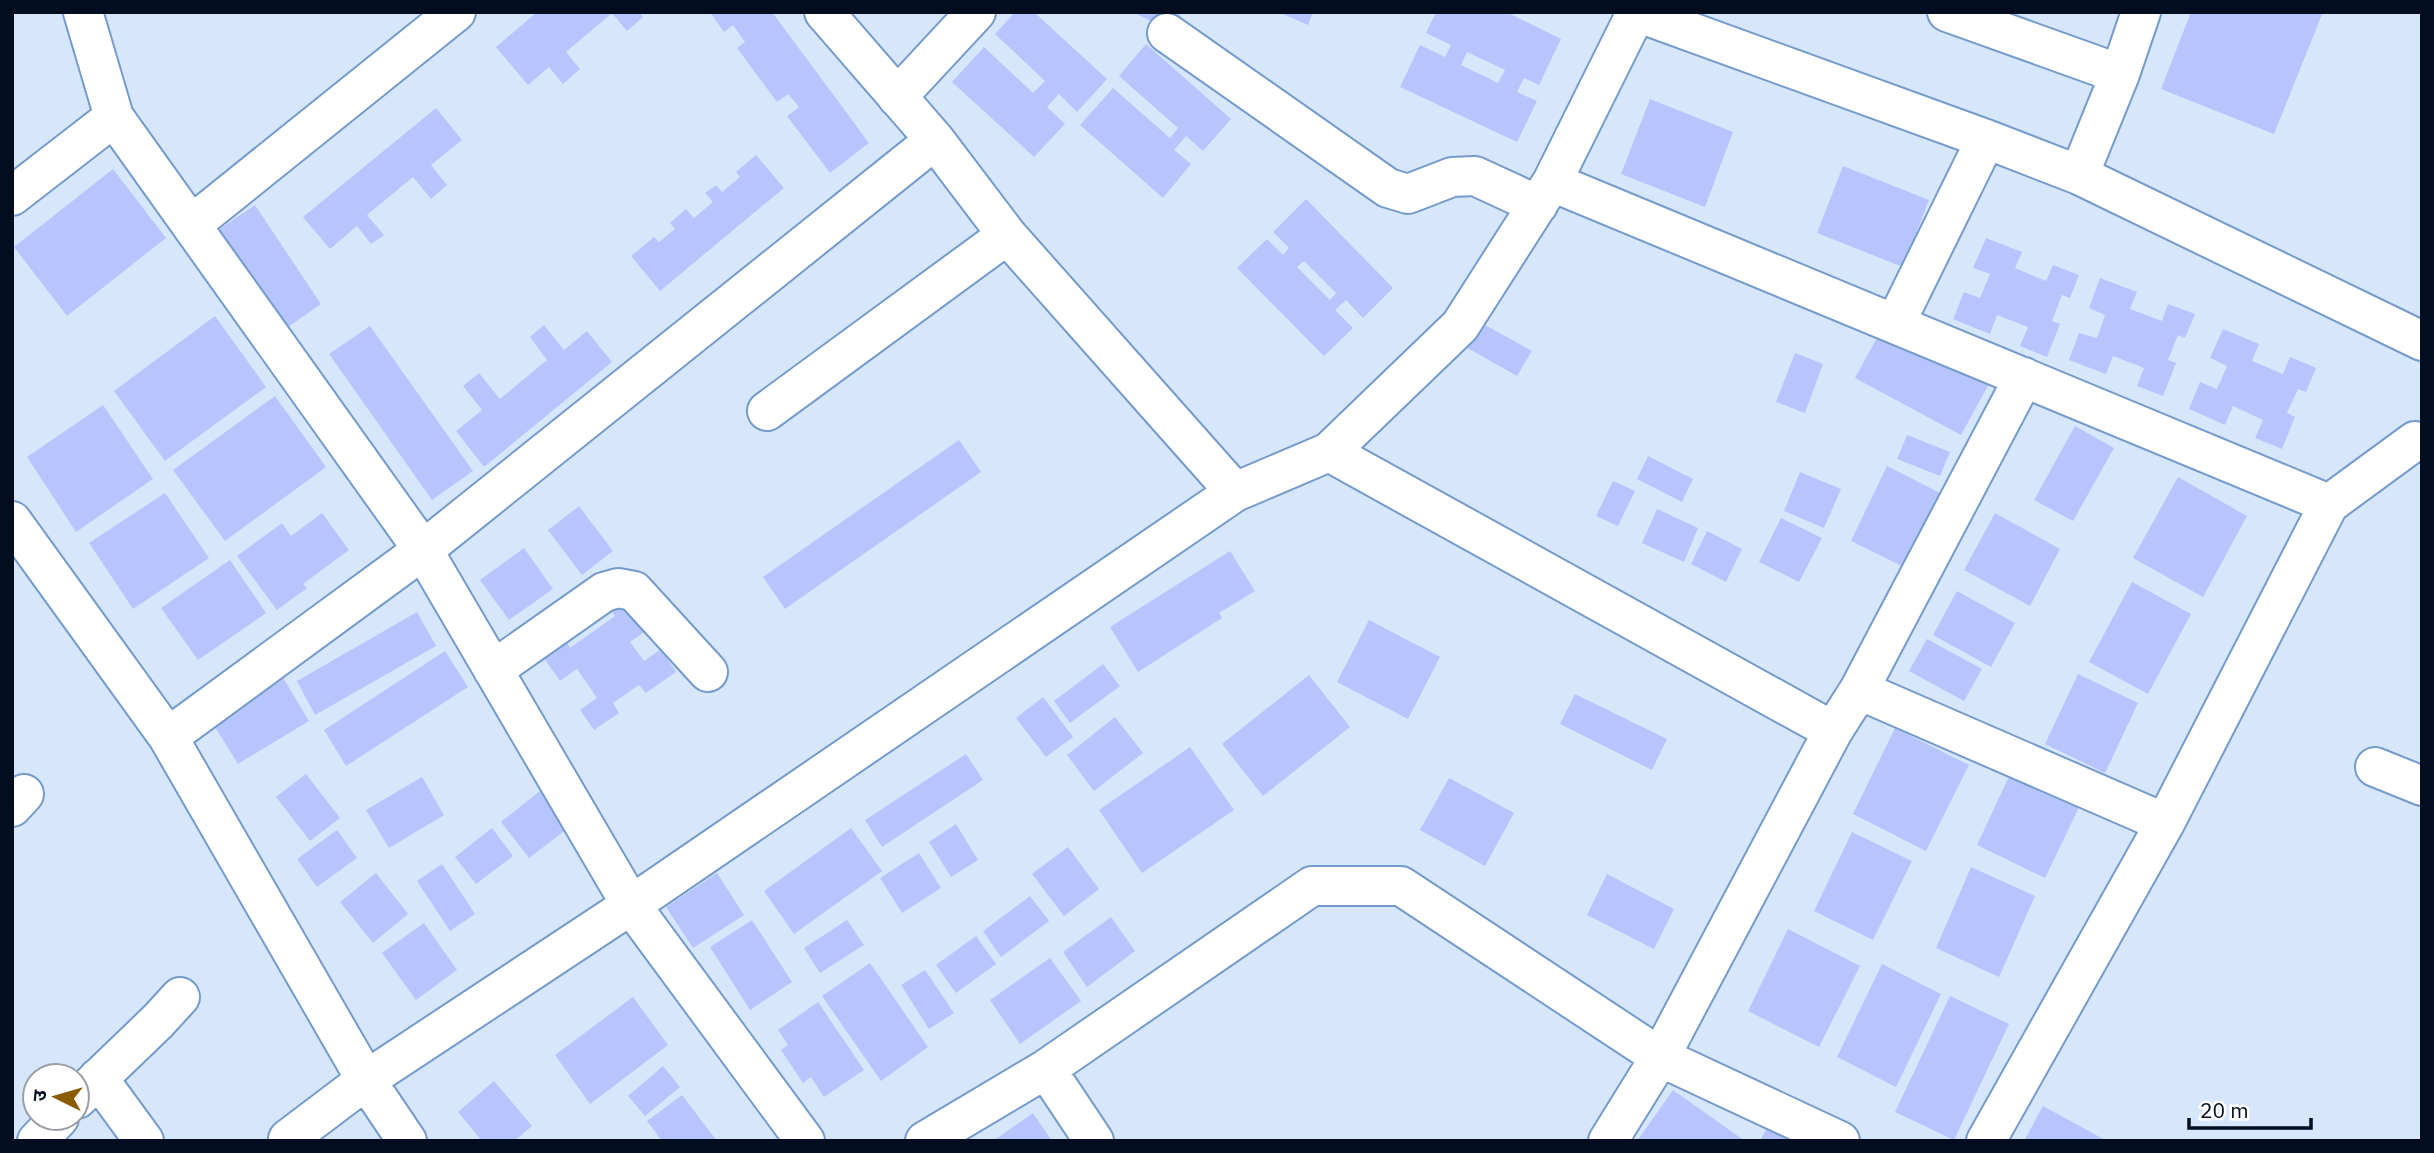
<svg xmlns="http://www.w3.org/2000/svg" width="2434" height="1153" font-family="'IBM Plex Sans','Noto Sans Devanagari',sans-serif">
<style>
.building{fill:#b7c5fe;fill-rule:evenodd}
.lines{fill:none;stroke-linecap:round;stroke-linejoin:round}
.minor-casing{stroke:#749bcb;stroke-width:42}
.minor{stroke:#fff;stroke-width:38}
</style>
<rect width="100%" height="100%" fill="#d6e6fb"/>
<path class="building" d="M537 12H639L643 17 627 31 612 13 566 52 580 69 563 84 549 67 528 85 496 47Z
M710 12H772L869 143 830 173 787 116 799 107 788 94 777 102 737 48 745 42 733 25 724 32Z
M1015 12H1034L1107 79 1077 112 1059 94 1047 107 1065 124 1034 157 952 82 984 47 1033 93 1045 81 995 34Z
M1132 12H1181L1172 31Z
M1278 12H1313L1308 25Z
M1436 12H1506L1561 39 1539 85 1524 78 1517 92 1537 101 1517 142 1400 87 1420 45 1445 57 1451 45 1426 33ZM1467 52 1505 70 1498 83 1461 65Z
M2191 12H2323L2274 134 2161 89Z
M1146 44 1231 119 1203 151 1186 136 1174 150 1191 164 1163 198 1080 125 1113 88 1170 138 1178 128 1119 76Z
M1650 99 1733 132 1705 207 1621 174Z
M436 108 462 140 431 165 447 185 431 199 413 177 367 215 384 235 371 244 357 226 330 249 303 217Z
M756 155 784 188 660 291 631 256 654 237 659 242 675 229 670 223 686 209 694 218 713 202 705 193 716 185 722 192 740 177 736 172Z
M1843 166 1929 200 1903 267 1817 233Z
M113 169 166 238 67 316 14 247Z
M1306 199 1393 288 1363 318 1346 300 1335 310 1353 328 1324 356 1237 268 1267 239 1283 255 1289 248 1273 232ZM1304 261 1336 293 1330 300 1297 267Z
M255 205 321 304 278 334 211 235Z
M1986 238 2022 252 2015 268 2046 281 2053 265 2079 275 2070 298 2062 295 2052 321 2060 324 2047 357 2020 346 2028 327 1997 315 1990 334 1953 319 1964 292 1980 298 1990 274 1973 268Z
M2100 278 2137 292 2130 309 2162 321 2168 304 2195 314 2185 338 2178 335 2168 360 2176 363 2163 396 2137 386 2144 368 2113 356 2106 374 2069 360 2079 333 2097 338 2105 315 2089 308Z
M215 316 266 387 165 461 114 391Z
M1478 321 1532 351 1517 376 1464 346Z
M544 325 564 350 587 331 612 362 484 467 456 431 482 410 463 386 479 373 500 399 547 360 530 337Z
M1884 325 1990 382 1961 435 1855 378Z
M370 326 473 471 432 500 329 354Z
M2223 329 2259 344 2252 361 2283 374 2290 357 2316 368 2306 392 2298 389 2287 413 2295 417 2282 449 2255 438 2263 420 2233 406 2225 425 2189 409 2200 382 2217 389 2227 366 2210 358Z
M1795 353 1823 364 1805 413 1776 402Z
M275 396 326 467 225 541 173 470Z
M103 405 153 479 76 532 27 457Z
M2075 426 2114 448 2073 521 2034 500Z
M1907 435 1950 452 1940 476 1897 459Z
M959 440 981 472 785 609 763 577Z
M1648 456 1693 479 1682 502 1637 479Z
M1887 466 1942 494 1906 568 1851 541Z
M1800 472 1841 489 1824 528 1784 511Z
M2178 477 2247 516 2203 597 2133 558Z
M1613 481 1635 491 1618 526 1596 516Z
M165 493 209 558 133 609 89 543Z
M579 506 613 551 582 575 548 530Z
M1657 509 1698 528 1684 562 1642 543Z
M322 513 349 550 303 584 307 588 277 610 237 556 282 523 291 536Z
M1995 513 2060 549 2030 606 1964 570Z
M1781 518 1822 538 1799 582 1759 562Z
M1707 531 1742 549 1726 582 1691 564Z
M524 548 553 589 509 620 480 580Z
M1230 551 1255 591 1219 613 1222 618 1138 672 1110 627Z
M230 560 266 613 198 660 161 608Z
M2132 582 2191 614 2148 694 2089 662Z
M1957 591 2015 623 1991 667 1933 635Z
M630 593 653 626 630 642 644 661 661 649 676 672 646 693 639 685 613 703 619 713 594 730 580 710 597 698 577 669 560 681 541 654 564 638 570 648 615 616 608 607Z
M417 612 436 646 315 715 297 681Z
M1369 620 1440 657 1408 719 1337 682Z
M1927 639 1982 669 1964 701 1909 671Z
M445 651 468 687 346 766 324 730Z
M1103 664 1120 686 1070 723 1054 701Z
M2078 674 2138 703 2105 773 2045 744Z
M1309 675 1350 727 1263 796 1222 744Z
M282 676 309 721 238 764 210 719Z
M1575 694 1667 739 1652 770 1560 724Z
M1043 697 1073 737 1046 757 1016 718Z
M1115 717 1143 753 1094 791 1067 755Z
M1895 728 1969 765 1926 851 1853 814Z
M1190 747 1234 810 1142 873 1099 810Z
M966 754 983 780 882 847 865 820Z
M2013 768 2082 801 2045 878 1977 845Z
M306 774 340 818 310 841 276 797Z
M422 777 444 815 389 848 366 810Z
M1449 778 1514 813 1485 866 1420 830Z
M546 786 575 823 529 858 501 822Z
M956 824 978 860 951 877 929 842Z
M492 828 513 856 476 884 455 857Z
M851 828 882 871 794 934 764 891Z
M337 830 357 858 317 887 297 859Z
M1852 832 1912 861 1873 940 1814 911Z
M1068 847 1099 889 1064 916 1032 874Z
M919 853 941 888 902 913 880 878Z
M442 864 475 914 450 931 417 881Z
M1971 867 2035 896 1999 977 1936 948Z
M376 873 408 914 373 943 340 902Z
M717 873 744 915 693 948 666 907Z
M1607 874 1674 909 1654 949 1587 915Z
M1030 896 1049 921 1001 957 983 931Z
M1111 917 1135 951 1087 987 1063 952Z
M752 920 792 982 750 1010 710 947Z
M847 920 864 945 820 973 804 948Z
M424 923 457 970 416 1000 382 953Z
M1788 929 1860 966 1819 1047 1748 1011Z
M976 936 996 964 956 993 936 965Z
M1050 958 1081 1001 1020 1044 990 1000Z
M870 963 928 1047 881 1081 822 996Z
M1882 964 1941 994 1896 1087 1837 1057Z
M925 970 954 1013 929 1029 901 985Z
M1950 996 2009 1024 1954 1140 1895 1112Z
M633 997 668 1045 590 1104 555 1055Z
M818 1002 864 1070 824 1097 811 1077 803 1083 781 1050 788 1045 778 1030Z
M663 1066 680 1087 645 1116 628 1096Z
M494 1081 532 1126 514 1141H482L458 1112Z
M1673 1090 1745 1141H1637Z
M682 1095 717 1141H662L647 1121Z
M2043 1106 2107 1141H2024Z
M1033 1113 1052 1141H993Z
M1767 1128 1792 1141H1760Z"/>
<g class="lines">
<g class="minor-casing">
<path id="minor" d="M83 12 114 117 423 550 631 905 805 1141
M824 12 935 140 1007 235 1235 492
M1636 12 1986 139 2079 175 2422 341
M1947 12 2120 74
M1167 33 1388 188 1408 194 1452 177 1475 176 1538 205
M897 97 976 12
M2079 175 2120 74 2141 12
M1552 182 2329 504
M12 196 114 117
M191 225 456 12
M1895 324 1986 139
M767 411 1007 235
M1329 452 1833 731
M12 521 168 737 366 1080 407 1141
M493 670 604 592 618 588 634 591 708 672
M1859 690 2165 823
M168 737 423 550 935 140
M2375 767 2422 786
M12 807 24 794
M1046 1069 1094 1141
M98 1078 144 1141
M77 1099 158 1021 180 997
M288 1139 366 1080 631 905 1235 492 1329 452 1460 326 1552 182 1636 13
M37 1141 59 1118
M925 1141 1046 1069 1312 886H1401L1660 1057 1840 1141
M1608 1141 1660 1057 1833 731 1859 690 2024 377
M1986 1141 2165 823 2329 504 2415 441"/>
</g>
<use href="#minor" class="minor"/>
</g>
<rect width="2434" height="1153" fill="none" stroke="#020e1f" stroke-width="28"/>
<g transform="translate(56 1097) rotate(275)"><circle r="33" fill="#ffffff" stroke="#9a9fa5" stroke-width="2"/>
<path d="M0-5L12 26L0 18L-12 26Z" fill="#8a5b00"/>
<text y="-10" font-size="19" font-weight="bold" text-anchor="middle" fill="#020e1f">उ</text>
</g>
<path d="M2189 1118v10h122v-10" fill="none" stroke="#020e1f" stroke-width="3.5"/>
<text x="2200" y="1118" font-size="21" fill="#020e1f" stroke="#ffffff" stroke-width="5" paint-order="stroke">20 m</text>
</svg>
